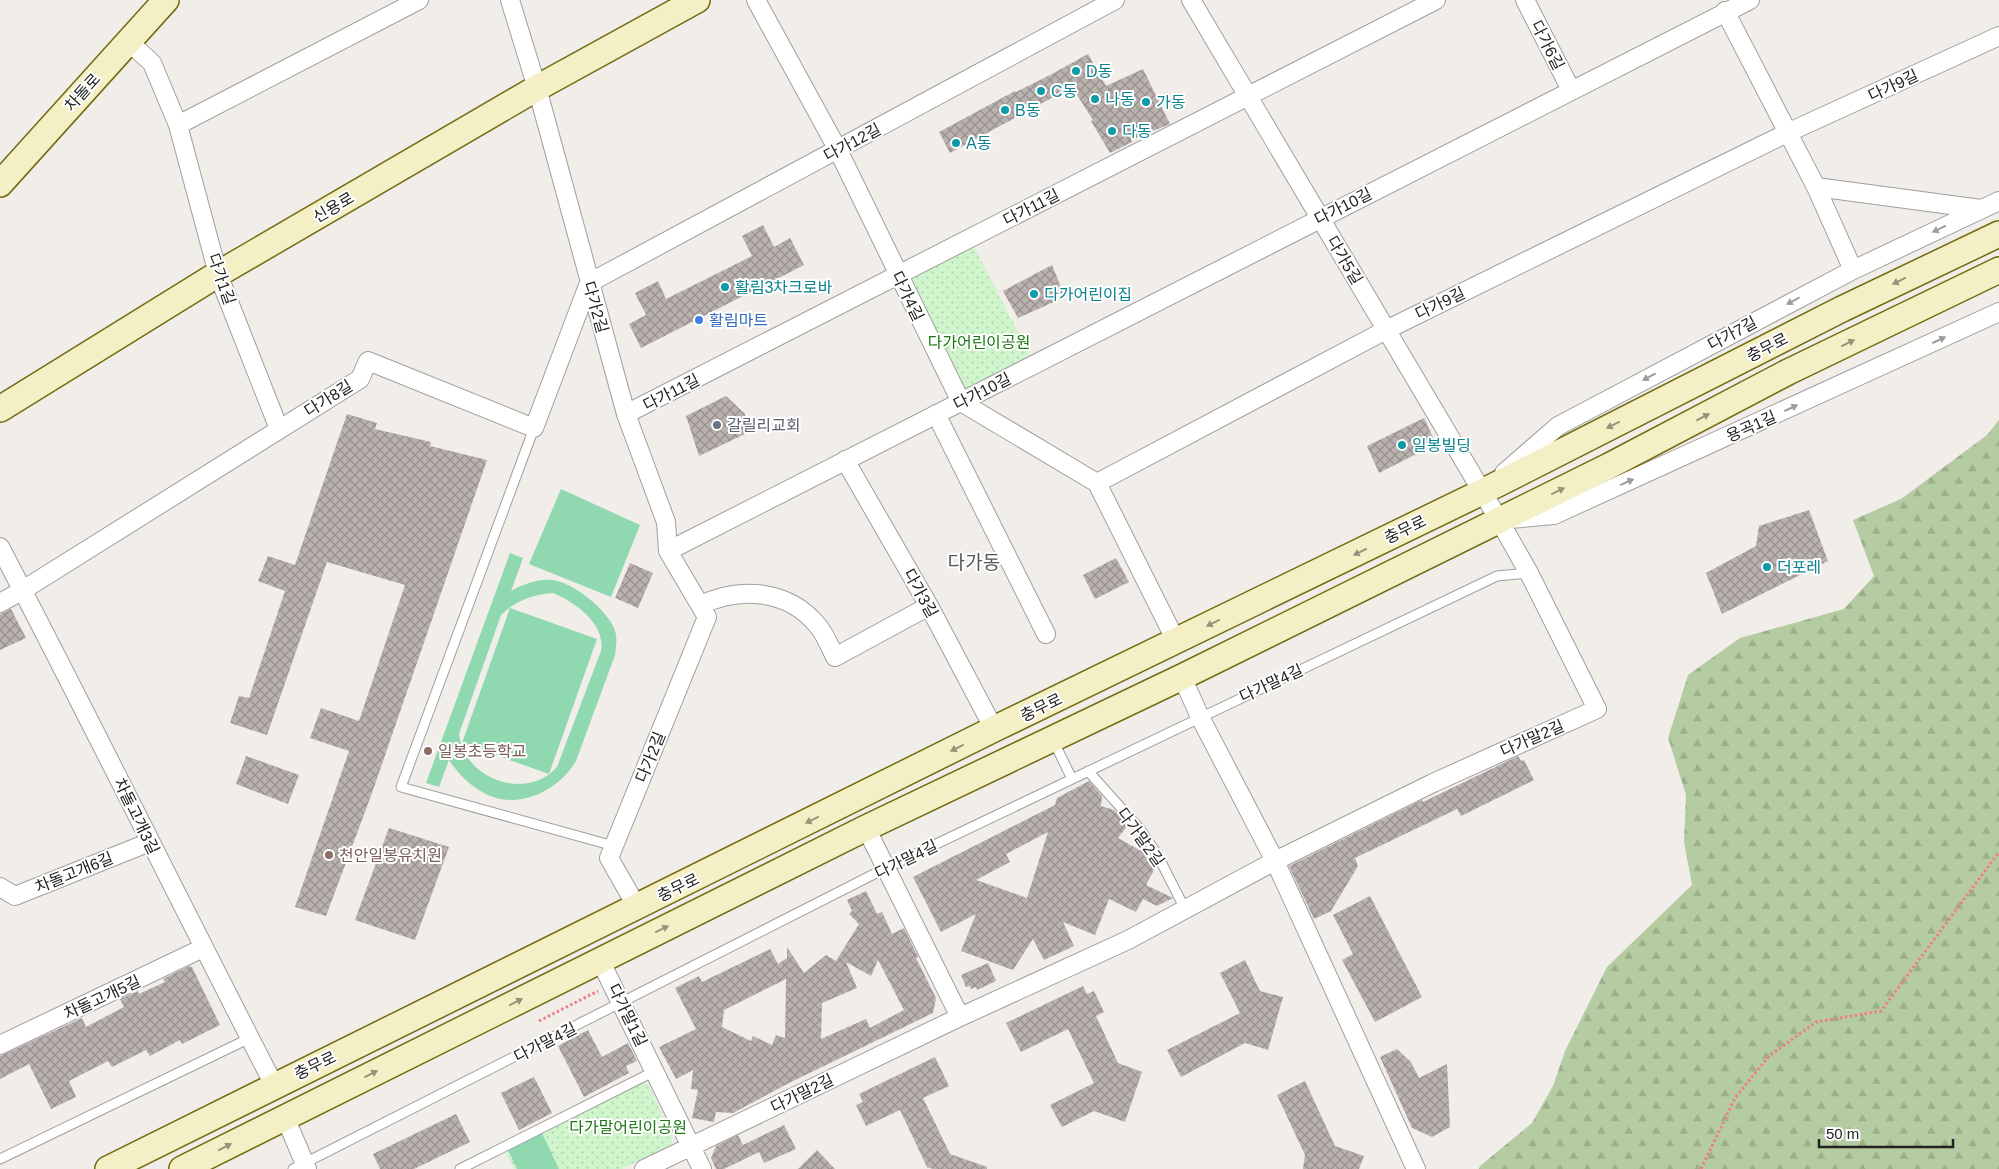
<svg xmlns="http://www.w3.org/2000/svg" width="1999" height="1169" font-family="Arial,'Noto Sans KR',sans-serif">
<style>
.forest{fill:url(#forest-firs)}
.park{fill:url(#park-dots)}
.pitch{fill:#90d8b0;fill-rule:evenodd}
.building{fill:url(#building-cross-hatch);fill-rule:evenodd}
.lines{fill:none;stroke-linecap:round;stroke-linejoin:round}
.lane-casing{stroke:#9f9f9f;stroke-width:11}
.street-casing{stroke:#9f9f9f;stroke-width:20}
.secondary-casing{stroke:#716c10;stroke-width:28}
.path{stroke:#ed7e85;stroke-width:3;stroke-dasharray:2.5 2.5;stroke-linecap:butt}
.lane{stroke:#fff;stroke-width:9}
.street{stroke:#fff;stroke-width:18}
.secondary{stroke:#f4efc4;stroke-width:25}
.oneway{fill:#9c9c9c}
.oneway2{fill:#96937b}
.culture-dot{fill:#0f9aa8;stroke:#fff;stroke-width:2}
.shop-dot{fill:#3f7fe0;stroke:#fff;stroke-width:2}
.worship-dot{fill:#6b7280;stroke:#fff;stroke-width:2}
.education-dot{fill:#8d6e63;stroke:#fff;stroke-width:2}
.labels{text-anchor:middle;stroke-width:4;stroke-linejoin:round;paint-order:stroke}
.street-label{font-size:16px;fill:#222;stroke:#fff}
.culture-label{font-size:16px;fill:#0d838f;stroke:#fff;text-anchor:start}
.shop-label{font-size:16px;fill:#366cbe;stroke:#fff;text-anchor:start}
.park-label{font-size:16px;fill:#1f7817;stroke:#fff}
.worship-label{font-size:16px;fill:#5b616d;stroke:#fff;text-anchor:start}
.education-label{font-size:16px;fill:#785e54;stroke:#fff;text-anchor:start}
.quarter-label{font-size:19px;fill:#555;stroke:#fff}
</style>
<defs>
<pattern id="forest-firs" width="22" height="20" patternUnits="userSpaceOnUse" patternTransform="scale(1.25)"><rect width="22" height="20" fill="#b5cca2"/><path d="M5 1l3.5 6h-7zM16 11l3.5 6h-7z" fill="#9baf8b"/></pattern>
<pattern id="park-dots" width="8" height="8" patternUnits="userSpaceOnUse" patternTransform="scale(1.25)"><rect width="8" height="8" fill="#d0f5cc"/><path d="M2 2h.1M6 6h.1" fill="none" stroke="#b2d2af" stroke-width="1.8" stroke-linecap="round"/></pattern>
<pattern id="building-cross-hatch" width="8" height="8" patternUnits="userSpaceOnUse" patternTransform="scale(1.25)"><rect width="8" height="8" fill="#bab2af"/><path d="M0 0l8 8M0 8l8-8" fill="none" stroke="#97908e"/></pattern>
</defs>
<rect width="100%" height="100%" fill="#f1ede9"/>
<path class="forest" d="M1999 420V1169H1479L1480 1166 1532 1123 1553 1086 1565 1051 1607 967 1692 885 1684 842 1686 795 1668 738 1688 675 1740 638 1844 609 1874 576 1853 520 1901 499 1987 435Z"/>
<path class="park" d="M972 243 1032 359 972 391 957 387 909 288 913 274Z
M640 1082 648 1084 673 1137 671 1145 622 1169H514L504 1149Z"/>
<path class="pitch" d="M561 489 640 525 611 597 529 564Z
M510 553 523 558 511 591C521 585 539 578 552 580 573 582 606 609 614 628 618 637 616 646 615 655L576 761C557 793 513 813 479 790 466 782 457 772 449 760L439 787 426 783ZM553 593C575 602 606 624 601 651L557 767C526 802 464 779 459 734L501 615C515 601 534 594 553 593Z
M510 608 597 639 549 774 462 743Z
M542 1133 559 1169H517L508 1150Z"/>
<path class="building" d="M1088 54 1106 86 1143 69 1170 124 1131 140 1132 142 1110 153 1091 121 1093 120 1072 87 950 153 939 132 1015 91 1016 92 1050 75Z
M763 225 774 247 790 238 804 265 641 348 629 324 646 315 635 293 658 281 666 299 752 256 742 236Z
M1052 265 1065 297 1018 318 1003 291Z
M726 396 745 414V434L699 456 686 416Z
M347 414 377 423 375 429 431 442 430 446 487 460 372 793 326 916 295 907 349 751 310 738 321 708 359 721 405 585 327 562 267 735 230 723 239 696 249 698 285 591 258 581 268 556 295 565Z
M1424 418 1436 444 1379 473 1367 446Z
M1809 510 1828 561 1722 614 1706 573 1756 546 1759 526Z
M1116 558 1129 582 1095 599 1083 575Z
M630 563 653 573 638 608 615 598Z
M11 609 26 638 0 650V614Z
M246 756 299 775 288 804 236 784Z
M1518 756 1521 761 1524 760 1534 780 1461 816 1457 809 1355 858 1358 866 1331 911 1314 919 1289 866 1422 800 1423 802Z
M1089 781 1102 796 1101 806 1114 810 1128 825 1118 838 1152 857 1156 866 1146 885 1173 898 1157 906 1143 899 1136 912 1109 899 1095 935 1063 922 1074 946 1044 960 1033 939 1013 970 961 951 976 914 941 932 913 877 1055 805 1057 798ZM1048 832 1027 898 976 880 1010 862 1006 854Z
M389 828 449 847 415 940 355 920Z
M866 891 877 914 882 912 892 934 904 928 918 957 916 958 936 998 933 1013 789 1083 733 1113 716 1112 714 1122 692 1118 698 1090 691 1089 693 1070 676 1079 659 1047 696 1029 675 988 699 976 702 982 770 949 778 964 787 958V947L804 973 826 955 836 961 859 924 849 914 852 911 847 900ZM878 960 904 1010 870 1028 866 1019 821 1039 822 1003 857 988 846 962 871 976ZM786 979 785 1038 776 1035 772 1045 753 1036 751 1041 722 1027 724 1010Z
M1370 896 1422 997 1375 1022 1342 960 1353 954 1333 915Z
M1245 960 1260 991 1283 997 1268 1050 1245 1043 1181 1077 1167 1050 1240 1013 1220 973Z
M988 963 996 981 977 990 976 987 971 989 970 986 966 987 961 975Z
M189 966 192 967 220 1025 182 1044 180 1040 150 1056 146 1050 112 1067 108 1061 69 1081 76 1097 51 1109 29 1064 0 1079V1056L82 1018 86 1027 124 1007 120 999 138 991 139 994 165 982 163 979Z
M1083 986 1087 994 1094 991 1104 1012 1096 1016 1118 1063 1142 1072 1125 1122 1094 1111 1062 1127 1050 1105 1094 1083 1068 1029 1021 1052 1006 1023Z
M588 1030 602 1057 628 1043 637 1061 626 1066 629 1073 584 1097 558 1046Z
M1397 1049 1411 1062 1419 1078 1447 1064 1450 1127 1432 1137 1412 1128 1380 1057Z
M935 1057 949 1086 923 1098 950 1154 987 1167V1169H933L927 1167 900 1110 866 1126 856 1105 863 1102 859 1094Z
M534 1077 552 1113 519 1130 501 1093Z
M1305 1081 1335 1146 1364 1156 1359 1169H1303L1305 1155 1277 1095Z
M456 1114 470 1142 414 1169H380L373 1154Z
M784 1125 796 1149 764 1163 759 1152 724 1169H716L711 1158 716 1146 738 1135 743 1145Z
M817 1150 835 1169H798Z"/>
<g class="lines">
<g class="lane-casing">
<path id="lane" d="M534 428 401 787 614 846
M1053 740 1072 779
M1088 771 1140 829 1157 854 1185 909
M0 1159 250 1038
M293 1169 886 868 1497 576 1529 573
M460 1169 655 1071"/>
</g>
<g class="street-casing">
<path id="street" d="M510 0 537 88 626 414 666 522 668 551 707 617 609 858 637 907
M756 0 838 150 961 402 1097 483 1176 641
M1525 0 1571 90
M1725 11 1816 187 1853 270
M128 41 152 63 178 125 218 274 279 429
M178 125 419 0
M1816 187 1981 209
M626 414 1436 0
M936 414 1046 634
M845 460 929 606 994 729
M1504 473 1558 426 1853 270 1999 201
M1097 483 1386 330 1787 133 1999 36
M1511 519 1554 515 1999 312
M0 547C93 725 182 906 274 1085
M668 551 1750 0
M0 603 23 590 360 379 368 361 534 428 589 283 1115 0
M701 605C741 586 789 590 818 626 825 634 830 647 835 657L929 606
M1182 677 1200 717 1275 861 1416 1169
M866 828 960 1017
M0 887 15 896 150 842
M600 960 702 1169
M0 1045 203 948
M285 1117 307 1169
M644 1169 960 1017 1128 940 1275 861 1433 783 1597 709 1529 573 1499 520 1191 0"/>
</g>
<g class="secondary-casing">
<path id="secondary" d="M0 184 166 0
M0 409 218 274 537 88 697 0
M108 1169 994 729 1482 492 1842 309 1999 234
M182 1169 866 828 1182 677 1609 466 1788 372 1999 270"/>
</g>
<path class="path" d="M539 1021 598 991
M1701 1169 1735 1098 1769 1056 1816 1022 1881 1011 1999 852"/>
<use href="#lane" class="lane"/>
<use href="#street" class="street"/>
<use href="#secondary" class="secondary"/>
</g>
<defs><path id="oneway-solid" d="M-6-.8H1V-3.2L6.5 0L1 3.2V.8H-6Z" transform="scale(1.25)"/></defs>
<g class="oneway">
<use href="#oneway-solid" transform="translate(1939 229) rotate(154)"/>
<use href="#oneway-solid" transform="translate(1793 301) rotate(152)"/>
<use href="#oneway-solid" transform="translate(1939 340) rotate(-25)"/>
<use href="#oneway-solid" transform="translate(1649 377) rotate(152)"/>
<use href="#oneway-solid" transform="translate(1791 408) rotate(-25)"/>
<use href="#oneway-solid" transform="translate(1627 482) rotate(-24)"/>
</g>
<g class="oneway2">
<use href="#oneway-solid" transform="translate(1899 281) rotate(154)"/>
<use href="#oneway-solid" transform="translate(1848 343) rotate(-26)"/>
<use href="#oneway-solid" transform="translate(1703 417) rotate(-28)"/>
<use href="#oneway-solid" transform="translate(1613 425) rotate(153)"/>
<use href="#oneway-solid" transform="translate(1558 491) rotate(-26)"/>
<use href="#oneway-solid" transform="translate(1360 552) rotate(154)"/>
<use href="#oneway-solid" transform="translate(1213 623) rotate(154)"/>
<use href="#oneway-solid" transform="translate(957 748) rotate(154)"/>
<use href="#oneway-solid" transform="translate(812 820) rotate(154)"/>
<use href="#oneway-solid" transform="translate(662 929) rotate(-26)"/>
<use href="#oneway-solid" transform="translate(516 1002) rotate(-27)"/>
<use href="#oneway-solid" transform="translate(371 1074) rotate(-27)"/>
<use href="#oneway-solid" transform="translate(225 1147) rotate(-27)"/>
</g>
<g class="culture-dot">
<circle cx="1076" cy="71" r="5"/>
<circle cx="1041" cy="91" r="5"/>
<circle cx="1095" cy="99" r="5"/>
<circle cx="1146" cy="102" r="5"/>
<circle cx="1005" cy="110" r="5"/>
<circle cx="1112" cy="131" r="5"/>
<circle cx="956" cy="143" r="5"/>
<circle cx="725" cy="287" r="5"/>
<circle cx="1034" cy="294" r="5"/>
<circle cx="1402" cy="445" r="5"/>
<circle cx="1767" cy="567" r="5"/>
</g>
<circle class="shop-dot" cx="699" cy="320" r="5"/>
<circle class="worship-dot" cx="717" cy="425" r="5"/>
<g class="education-dot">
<circle cx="428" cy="751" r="5"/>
<circle cx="329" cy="855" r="5"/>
</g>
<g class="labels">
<g class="street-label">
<text transform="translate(1548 45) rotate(63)" y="6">다가6길</text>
<text transform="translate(1893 85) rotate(-25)" y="6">다가9길</text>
<text transform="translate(82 92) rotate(-48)" y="6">차돌로</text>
<text transform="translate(852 142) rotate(-28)" y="6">다가12길</text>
<text transform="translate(1343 206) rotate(-27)" y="6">다가10길</text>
<text transform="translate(333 207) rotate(-30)" y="6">신용로</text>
<text transform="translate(1031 207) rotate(-27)" y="6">다가11길</text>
<text transform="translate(1345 260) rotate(59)" y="6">다가5길</text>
<text transform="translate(222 279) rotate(71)" y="6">다가1길</text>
<text transform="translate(908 296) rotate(64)" y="6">다가4길</text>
<text transform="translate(1440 303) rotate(-26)" y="6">다가9길</text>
<text transform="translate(596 307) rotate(74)" y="6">다가2길</text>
<text transform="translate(1732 333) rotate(-28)" y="6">다가7길</text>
<text transform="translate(1767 347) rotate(-27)" y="6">충무로</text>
<text transform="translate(982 391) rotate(-27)" y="6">다가10길</text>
<text transform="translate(671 392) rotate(-27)" y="6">다가11길</text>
<text transform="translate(328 398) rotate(-32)" y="6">다가8길</text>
<text transform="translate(1751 426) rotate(-24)" y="6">용곡1길</text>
<text transform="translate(1405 529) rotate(-26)" y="6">충무로</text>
<text transform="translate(921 593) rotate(61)" y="6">다가3길</text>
<text transform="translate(1271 683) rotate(-25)" y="6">다가말4길</text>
<text transform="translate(1041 707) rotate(-26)" y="6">충무로</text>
<text transform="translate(1532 738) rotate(-24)" y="6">다가말2길</text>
<text transform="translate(650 757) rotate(-68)" y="6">다가2길</text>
<text transform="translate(137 816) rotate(64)" y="6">차돌고개3길</text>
<text transform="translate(1141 837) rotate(54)" y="6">다가말2길</text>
<text transform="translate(906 859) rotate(-26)" y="6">다가말4길</text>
<text transform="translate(74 872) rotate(-22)" y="6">차돌고개6길</text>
<text transform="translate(678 887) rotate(-26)" y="6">충무로</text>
<text transform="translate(102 997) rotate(-25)" y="6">차돌고개5길</text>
<text transform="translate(628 1015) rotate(64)" y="6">다가말1길</text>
<text transform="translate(545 1042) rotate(-27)" y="6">다가말4길</text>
<text transform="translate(315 1065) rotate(-26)" y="6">충무로</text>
<text transform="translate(802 1093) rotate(-26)" y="6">다가말2길</text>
</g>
<g class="culture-label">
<text x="1086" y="77">D동</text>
<text x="1051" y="97">C동</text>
<text x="1105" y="105">나동</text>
<text x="1156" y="108">가동</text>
<text x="1015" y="116">B동</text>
<text x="1122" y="137">다동</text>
<text x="966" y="149">A동</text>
<text x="735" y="293">활림3차크로바</text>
<text x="1044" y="300">다가어린이집</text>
<text x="1412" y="451">일봉빌딩</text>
<text x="1777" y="573">더포레</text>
</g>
<g class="shop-label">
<text x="709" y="326">활림마트</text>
</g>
<g class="park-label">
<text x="979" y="348">다가어린이공원</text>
<text x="628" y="1133">다가말어린이공원</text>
</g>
<g class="worship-label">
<text x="727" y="431">갈릴리교회</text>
</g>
<g class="education-label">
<text x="438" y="757">일봉초등학교</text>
<text x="339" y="861">천안일봉유치원</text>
</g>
<g class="quarter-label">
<text x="974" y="569">다가동</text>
</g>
</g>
<path d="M1819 1139v8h134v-8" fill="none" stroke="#222222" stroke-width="2.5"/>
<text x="1826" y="1139" font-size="15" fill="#222222" stroke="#ffffff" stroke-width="4" paint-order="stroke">50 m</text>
</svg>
